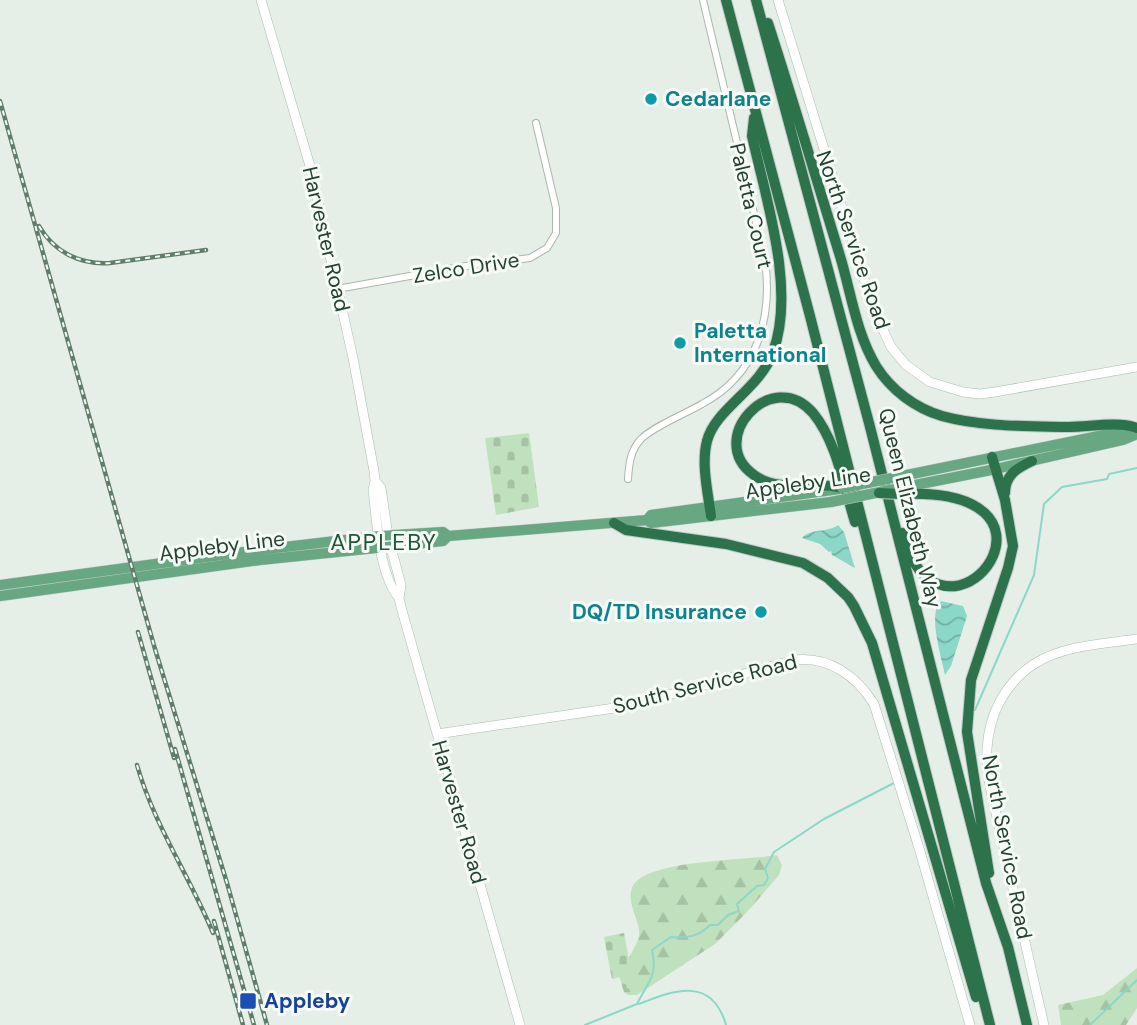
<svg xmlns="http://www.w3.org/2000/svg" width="1137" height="1025" font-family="'DM Sans',sans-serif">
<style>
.forest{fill:url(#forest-firs)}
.cemetery{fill:url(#cemetery-stones)}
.water{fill:url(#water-waves)}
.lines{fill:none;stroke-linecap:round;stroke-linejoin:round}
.stream{stroke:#8bd7c8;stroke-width:2}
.street-casing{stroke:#a7b8ac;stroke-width:8}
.secondary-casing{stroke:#a6bfae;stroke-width:10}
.primary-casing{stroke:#c1cac5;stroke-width:11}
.highway-casing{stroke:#c1cac5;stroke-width:12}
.street{stroke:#fff;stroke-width:6}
.secondary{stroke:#fff;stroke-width:9}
.primary{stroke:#67a781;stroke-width:10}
.highway{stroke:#2c724b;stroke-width:10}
.rail-casing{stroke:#5e7e6a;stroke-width:4.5}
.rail{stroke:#f7fbf7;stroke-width:2;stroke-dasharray:5;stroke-linecap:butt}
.primary-bridge-casing{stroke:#c1cac5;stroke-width:11;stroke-linecap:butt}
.highway-bridge-casing{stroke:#c1cac5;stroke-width:12;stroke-linecap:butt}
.primary-bridge{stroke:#67a781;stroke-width:10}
.highway-bridge{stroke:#2c724b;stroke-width:10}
.culture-dot{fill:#0f9aa8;stroke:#f7fbf7;stroke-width:2.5}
.transit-dot{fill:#1a4fb4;stroke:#f7fbf7;stroke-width:2.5}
.labels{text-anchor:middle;stroke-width:6;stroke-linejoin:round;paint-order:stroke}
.culture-label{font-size:21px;font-weight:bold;fill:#0d838f;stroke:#f7fbf7;text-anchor:start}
.street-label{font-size:21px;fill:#23432f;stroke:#f7fbf7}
.transit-label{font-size:21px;font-weight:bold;fill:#164399;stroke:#f7fbf7;text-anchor:start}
.neighbourhood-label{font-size:23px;letter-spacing:2px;fill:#1d5735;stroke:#f7fbf7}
</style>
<defs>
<pattern id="forest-firs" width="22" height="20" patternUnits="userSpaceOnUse" patternTransform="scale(1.75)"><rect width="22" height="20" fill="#c0e1bd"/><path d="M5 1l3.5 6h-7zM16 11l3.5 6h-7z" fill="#a5c2a3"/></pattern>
<pattern id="cemetery-stones" width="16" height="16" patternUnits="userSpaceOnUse" patternTransform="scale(1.75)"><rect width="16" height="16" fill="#c0e1bd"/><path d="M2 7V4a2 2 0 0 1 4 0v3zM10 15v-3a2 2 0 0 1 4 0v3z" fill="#a5c2a3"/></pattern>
<pattern id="water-waves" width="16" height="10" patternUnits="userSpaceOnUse" patternTransform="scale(1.75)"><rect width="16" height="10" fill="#8bd7c8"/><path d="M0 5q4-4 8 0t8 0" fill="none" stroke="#71b0a3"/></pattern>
</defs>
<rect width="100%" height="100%" fill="#e5efe7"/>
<path class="forest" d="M777 855 782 865 779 875 748 911 715 944 637 995H628L624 992 619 975C624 965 637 946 639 936 641 921 626 904 632 888 643 859 748 861 777 855Z
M1137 968V1008L1126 1025H1061L1058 1005 1103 995Z"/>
<path class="cemetery" d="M529 433 539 507 496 515 485 438Z
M624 933 634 987 623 989 621 977 612 979 604 937Z"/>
<path class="water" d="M838 525 844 532 855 568 832 555 831 551 829 552 820 544 802 538C810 528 828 533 838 525Z
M941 601 963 606 967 616 951 666 945 675C942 658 927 613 941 601Z"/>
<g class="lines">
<path class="stream" d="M975 710 1034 575 1044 504 1062 487 1107 479 1109 474 1137 468
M639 1004C674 990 712 976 726 1025
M585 1025 637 1004C648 982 658 976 652 950L671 937C688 938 698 937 710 925H718L728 915 739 911 737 904 757 886 764 885 768 878 765 869 774 852 824 819 894 783
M1090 1025 1137 980"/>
<g class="street-casing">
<path id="street" d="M337 289 466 266 530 258 547 248 556 233V208L536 123
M628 479C629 464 630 451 641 439 654 426 685 414 702 404 757 375 773 319 765 260L703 0"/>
</g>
<g class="secondary-casing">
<path id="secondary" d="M261 0 310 166 353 358 374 471 375 481 373 490C377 522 379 574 399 598
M778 0 873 308 891 347 906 365 930 382 963 392 980 394 995 392 1137 367
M375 481 381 488 388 536 401 585 399 598 401 607 520 1025
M437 734 628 706 794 660C828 656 856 675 874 704L919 848 970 1025
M1044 1025C1030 964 1016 904 1003 843 997 813 985 779 987 749 989 714 1005 683 1034 664 1064 645 1103 644 1137 639"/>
</g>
<g class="primary-casing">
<path id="primary" d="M897 477 1133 429
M900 488 996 469 1123 440 1137 434
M647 520 651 515 839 489
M0 585 259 550 379 536 443 532 448 536
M0 596 260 560 443 541 448 536 647 520 651 523 831 502"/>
</g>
<g class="highway-casing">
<path id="highway" d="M726 0 810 316 990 1025
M756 0 869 423 986 883 1008 947 1027 1025
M768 23C793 100 816 178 840 256 851 292 856 333 876 366 891 390 915 408 942 416 982 427 1028 426 1069 427 1091 427 1116 421 1137 428
M842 488C814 480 780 494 754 475 704 440 772 365 813 413 837 442 844 487 855 522
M1005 493C1005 475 1017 468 1032 461
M901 494C1076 486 967 643 915 564 909 555 907 543 903 533
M711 516C708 493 701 464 707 441 715 409 760 389 773 352 796 290 766 199 752 136L754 118
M614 523 626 530 726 544 803 563 828 578 848 597 854 606 872 643 976 997
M989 873 967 732 971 680 1008 568 1013 546 1005 500 992 457"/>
</g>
<use href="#street" class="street"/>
<use href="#secondary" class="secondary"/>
<use href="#primary" class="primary"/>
<use href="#highway" class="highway"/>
<g class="rail-casing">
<path id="rail" d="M0 101 155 649 227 883 267 1025
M39 226C54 252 80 265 110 263L206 250
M138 632 174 758
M175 749 254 1025
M137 765C154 825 189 875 213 933
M214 921 243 1025"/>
</g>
<use href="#rail" class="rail"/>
<g class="primary-bridge-casing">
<path id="primary-bridge" d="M842 488 897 477
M831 502 900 488"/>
</g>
<g class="highway-bridge-casing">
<path id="highway-bridge" d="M879 493 901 494"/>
</g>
<use href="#primary-bridge" class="primary-bridge"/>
<use href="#highway-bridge" class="highway-bridge"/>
</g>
<g class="culture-dot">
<circle cx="651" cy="99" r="7"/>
<circle cx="680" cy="343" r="7"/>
<circle cx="761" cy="612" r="7"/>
</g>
<rect class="transit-dot" x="239" y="992" width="18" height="18" rx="3.5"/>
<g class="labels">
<g class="culture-label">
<text x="665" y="106">Cedarlane</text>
<text x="694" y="338">Paletta<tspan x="694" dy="24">International</tspan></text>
<text x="747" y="619" text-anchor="end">DQ/TD Insurance</text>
</g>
<g class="street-label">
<text transform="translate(751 206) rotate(77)" y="7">Paletta Court</text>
<text transform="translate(326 239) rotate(77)" y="7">Harvester Road</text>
<text transform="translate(853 240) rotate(71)" y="7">North Service Road</text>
<text transform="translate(466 268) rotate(-9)" y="7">Zelco Drive</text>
<text transform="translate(808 483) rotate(-8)" y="7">Appleby Line</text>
<text transform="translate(910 508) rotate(76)" y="7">Queen Elizabeth Way</text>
<text transform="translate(222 546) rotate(-7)" y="7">Appleby Line</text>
<text transform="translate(705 684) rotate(-14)" y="7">South Service Road</text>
<text transform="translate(459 812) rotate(74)" y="7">Harvester Road</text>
<text transform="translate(1007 847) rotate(79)" y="7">North Service Road</text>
</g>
<g class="transit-label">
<text x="264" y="1008">Appleby</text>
</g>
<g class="neighbourhood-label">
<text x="384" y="550">APPLEBY</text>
</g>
</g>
</svg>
